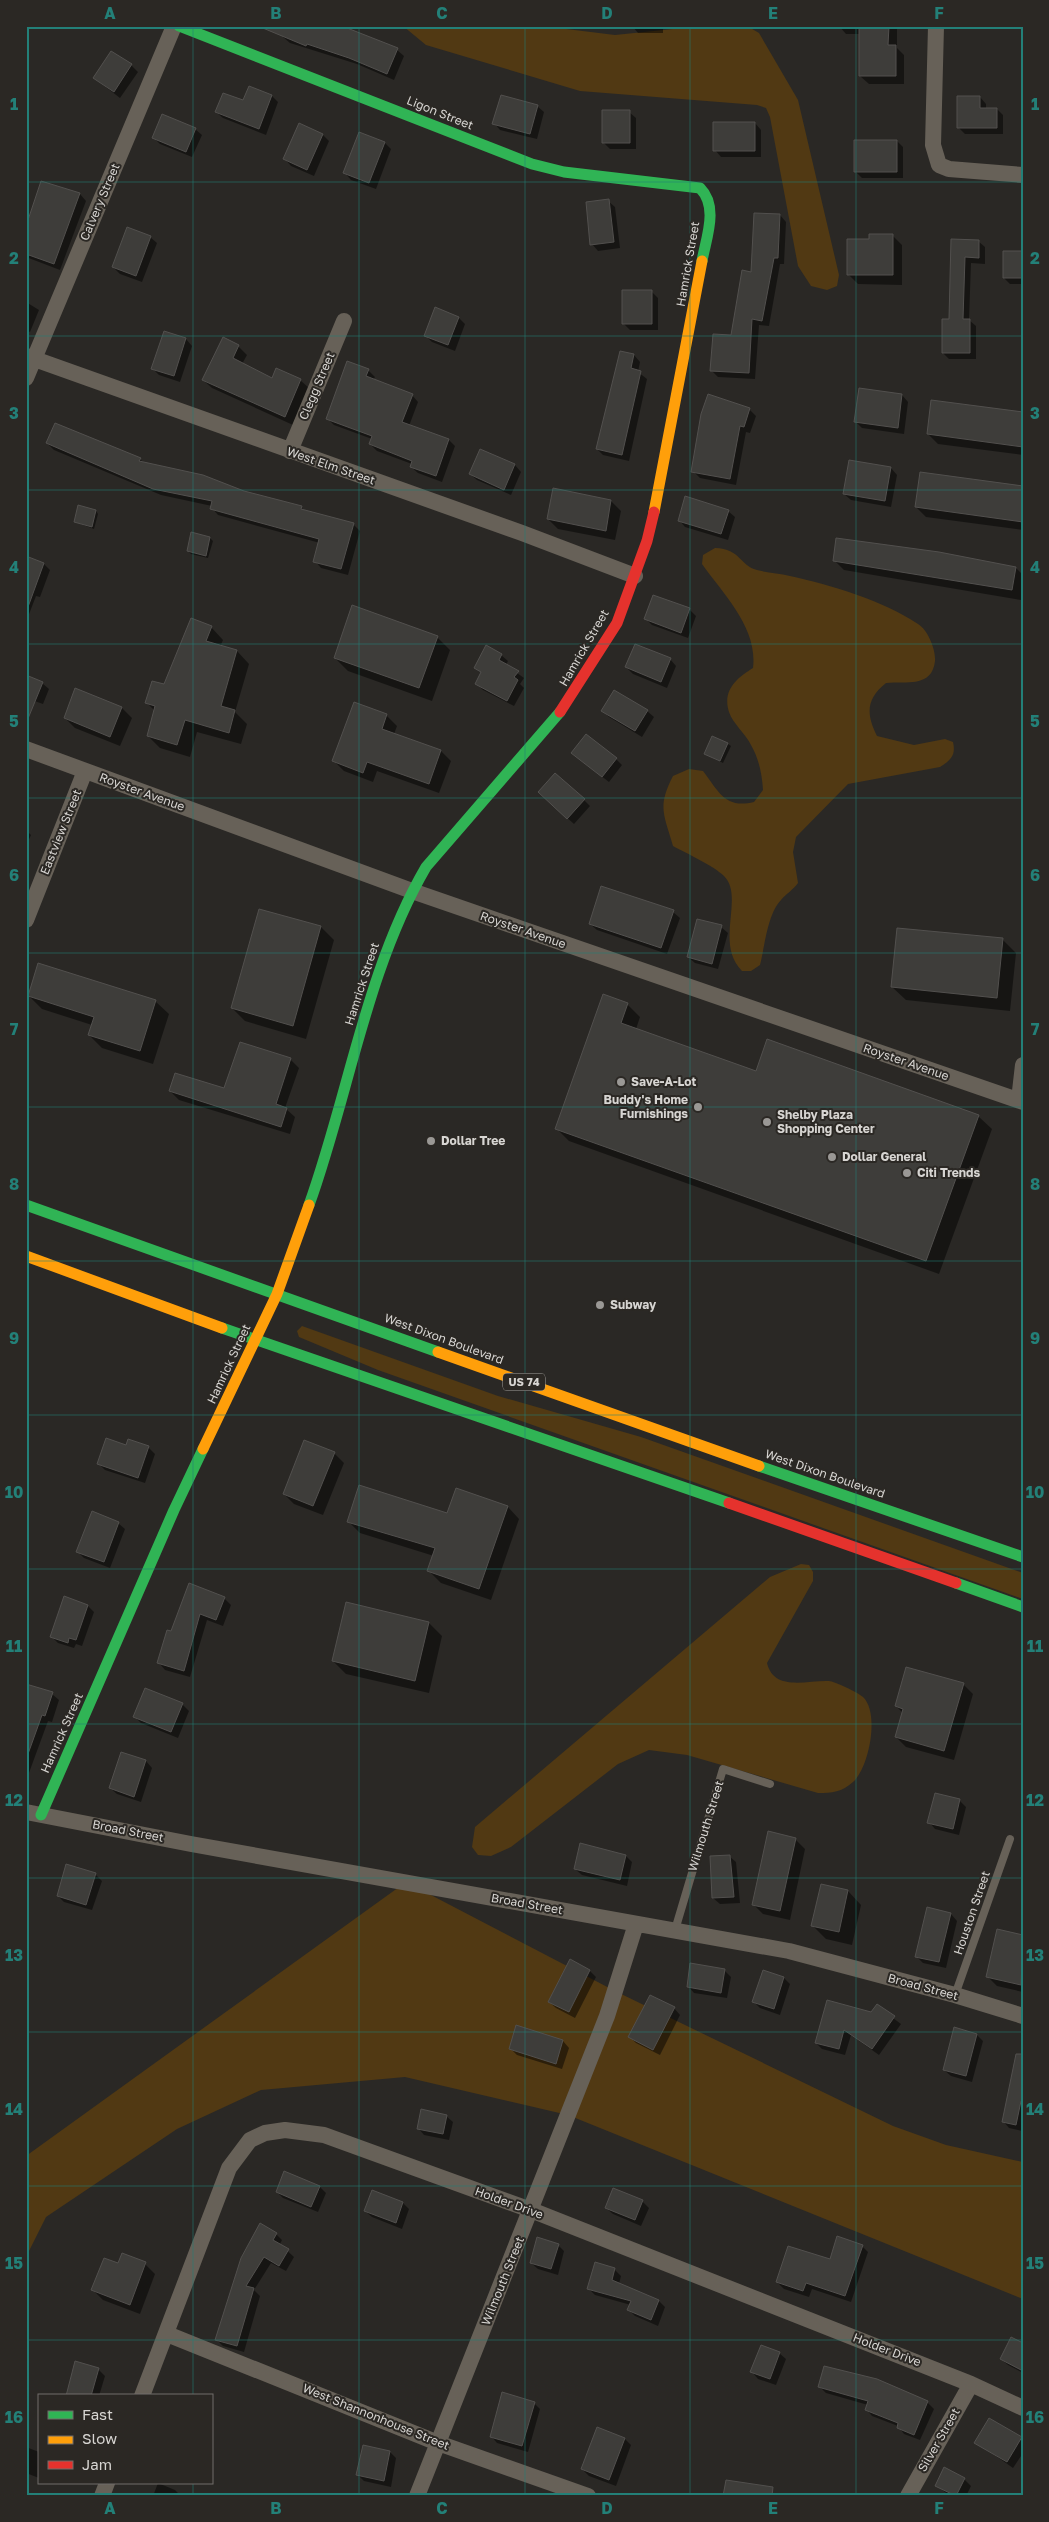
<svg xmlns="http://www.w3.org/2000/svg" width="1049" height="2522" font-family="'Golos Text',sans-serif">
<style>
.green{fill:#513913}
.shadow{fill:#0007}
.building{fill:#3e3d3a;stroke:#52504e}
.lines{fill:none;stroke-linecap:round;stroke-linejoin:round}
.lane{stroke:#676158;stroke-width:8}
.street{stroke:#676158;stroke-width:16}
.fast{stroke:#30b455;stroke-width:11}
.slow{stroke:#ff9f0a;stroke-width:11}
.jam{stroke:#e5322d;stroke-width:11}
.grid{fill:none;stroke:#238078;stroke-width:1;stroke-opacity:0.55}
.poi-dot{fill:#9a9895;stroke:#2b2824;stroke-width:2}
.labels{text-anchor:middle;stroke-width:4;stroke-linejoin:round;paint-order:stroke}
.shield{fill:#2b2824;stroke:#a3a19e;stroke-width:1}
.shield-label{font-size:11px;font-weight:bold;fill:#d7d5d2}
.street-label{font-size:12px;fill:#d7d5d2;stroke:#2b2824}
.poi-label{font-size:12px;font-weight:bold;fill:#d7d5d2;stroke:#2b2824;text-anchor:start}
.neatline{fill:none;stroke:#238078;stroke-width:2}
.grid-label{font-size:16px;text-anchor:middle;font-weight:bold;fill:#238078}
</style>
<rect width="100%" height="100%" fill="#2a2825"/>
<path class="green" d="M403 26H542L615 35 702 26H747L759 33 798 100 839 275 837 286 827 290 811 286 798 266 770 117 766 108 757 105 580 91 426 45Z
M715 548C741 549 740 566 757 570 768 573 779 573 790 576 831 585 884 601 918 624 928 630 936 650 935 661 932 688 906 681 886 683 866 699 866 714 877 736L914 745 945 739 953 742C956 755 951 760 940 767L848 784 796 837 793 852 798 883C793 890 786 894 781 900 767 915 765 946 760 965L751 971H742C714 943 745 897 724 876 714 866 686 853 673 846 664 814 657 807 673 776L689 769 703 771C719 792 725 809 754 802L763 790C762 774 759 759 751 745 746 734 733 724 729 712 722 690 737 678 753 668 758 628 724 595 702 564L703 555Z
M302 1326 498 1396 641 1437 1023 1573V1599L378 1370 299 1337 297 1331Z
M801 1564 809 1565 813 1572V1581L767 1663C774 1692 807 1680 829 1681 834 1681 859 1693 863 1697 880 1713 869 1768 853 1782 842 1792 832 1793 818 1793L687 1755 649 1750 618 1764 511 1847 491 1856 478 1855 472 1847 475 1827 770 1577Z
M406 1882 615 1991 893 2126 946 2145 1023 2162V2299L568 2115 405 2077 261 2090 177 2129 46 2217 26 2257V2156Z"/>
<path class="shadow" d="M287 26 397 50 404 56 394 80 357 64 290 43 283 37Z
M551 26H581V28H553Z
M632 26H663V33H638Z
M839 26H897V48L904 55V84H869L860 76V34H846Z
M131 65 138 72 120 98 94 78Z
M272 96 278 102 266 135 223 118 216 112 244 102Z
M980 97 986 104V109H997L1003 115V134H965L959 128Z
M537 106 544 112 537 139 500 130 494 123Z
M629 112 636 118V149H610L604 143Z
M755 123 761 130V157H721L715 150Z
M195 129 202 135 192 157 160 144 154 138Z
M323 135 329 141 314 176 291 166 285 159Z
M897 141 903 147V178H862L855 171Z
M385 143 391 149 376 189 351 180 345 173Z
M42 182 80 194 86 201 60 270 26 257V229Z
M608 201 615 207 620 248 598 251 592 244Z
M780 215 786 222 784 264H780L769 326 759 325 755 379 718 377 711 370 732 336 752 273Z
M892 235 902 245V285L858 284 848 274 871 240Z
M150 237 157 243 142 282 120 274 113 267Z
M952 240 978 241 985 247V264L971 263 969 320 976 326V359H949L943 353 950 320Z
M1023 252V284H1010L1004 278Z
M651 291 658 298V330H630L624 324Z
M26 302 39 310 30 332 26 330Z
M436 309 459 318 465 324 455 351 432 342 425 335Z
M165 332 186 339 192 346 180 382 159 375 153 369Z
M238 346 247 355 242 364 273 380H300L309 388 293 425 212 388 203 380Z
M634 355 640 362 638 372 647 379 629 461 603 455 597 449Z
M368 370 375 377 373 380 412 395 418 402 409 426 449 440 455 446 442 482 418 473 411 467 412 464 377 451 370 444 372 439 334 425 327 418Z
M902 395 908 402 904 434 862 428 855 421Z
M749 409 756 416 750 433 746 432 736 485 700 478 694 472Z
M1023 413V455L938 444 928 434Z
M47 443 140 459 145 464 301 507 305 511 353 524 360 531 348 575 321 568 315 561 320 543 218 515 212 508V506L161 495 54 450Z
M480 450 515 465 521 472 511 495 477 480 470 474Z
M891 468 897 475 891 507 851 500 844 494Z
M1023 487V530L926 517 916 507Z
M611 501 621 511 615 540 558 529 548 519Z
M96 511 98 514 94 529 75 522Z
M728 511 735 517 728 540 685 527 679 520Z
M210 538 213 541 208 558 191 554 188 551Z
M26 557 44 564 50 570 40 597 36 596 26 622Z
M834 560 1016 568 1023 575 1021 600 844 570Z
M689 609 696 616 688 638 652 625 646 619Z
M211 627 223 640 220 647 237 651 249 664 235 712 247 724 241 744 197 732 190 757 160 748 148 736 155 711 147 703 165 686Z
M437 637 450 650 432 701 348 671 335 658Z
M501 655 508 661 506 665 524 678 520 684 524 688 514 706 483 690 476 683 482 673 476 668Z
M670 659 676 666 667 688 633 674 626 667Z
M42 683 49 689 43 704 26 698Z
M76 690 122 708 132 718 120 746 75 728 65 718Z
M355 704 387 716 397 726 394 734 441 751 451 761 439 793 377 771 373 782 344 771 334 761Z
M603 711H647L654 717 642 737 609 717Z
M728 744 731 746 723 763 706 754Z
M579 759H616L622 765 609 782Z
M546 799 584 800 590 806 574 824Z
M26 830 31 835 26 846Z
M673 912 680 918 667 954 597 930 590 924Z
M321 927 334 940 306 1039 245 1021 232 1008Z
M721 927 728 933 718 969 695 963 688 957Z
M1003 940 1016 953 1010 1011 906 1000 892 987Z
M29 996 155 1001 169 1014 153 1064 102 1048 89 1035 92 1025 42 1009Z
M627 1004 640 1017 636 1029 756 1072 978 1116 992 1129 939 1274 569 1141 556 1128Z
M290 1059 299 1068 285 1108 295 1117 290 1134 179 1100 170 1091 225 1090Z
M148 1447 155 1454 145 1483 105 1470 99 1464Z
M334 1453 344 1463 323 1515 294 1504 284 1494Z
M508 1507 519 1519 491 1600 441 1583 429 1571 434 1556 360 1533 348 1521 448 1515Z
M118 1523 125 1529 110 1568 84 1558 77 1551Z
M190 1585 224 1598 231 1605 223 1626 207 1620 190 1677 165 1670 159 1663Z
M88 1606 94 1612 82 1646 76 1644 74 1648 58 1643 51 1636Z
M429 1623 442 1636 429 1693 346 1674 333 1661Z
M963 1684 973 1694 954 1760 906 1747 896 1737 903 1713 896 1706Z
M26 1686 52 1694 59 1700 52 1722 48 1721 26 1781Z
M182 1704 189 1711 178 1738 141 1723 135 1717Z
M146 1761 152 1768 141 1802 117 1794 110 1788Z
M959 1800 966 1807 959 1835 935 1829 929 1822Z
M795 1839 805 1849 790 1920 763 1914 753 1904Z
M581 1845 626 1856 632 1862 627 1886 582 1875 575 1869Z
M729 1856 736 1862 740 1903 720 1904 713 1898Z
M95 1874 102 1881 92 1910 64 1902 58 1896Z
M822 1885 848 1891 861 1905 852 1945 826 1939 813 1926Z
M951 1914 957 1921 946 1968 923 1963 916 1956Z
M1023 1936V1992L997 1986 987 1976Z
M570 1961 590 1971 596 1977 575 2018 556 2008 549 2002Z
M724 1970 731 1977 727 1998 694 1993 688 1986Z
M784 1978 790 1984 780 2015 760 2008 754 2002Z
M877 2006 901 2024 879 2055 851 2035 845 2055 822 2049 816 2043 872 2014Z
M674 2008 680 2015 660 2055 636 2043 630 2037Z
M517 2027 563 2041 569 2048 562 2069 517 2055 510 2048Z
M977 2035 983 2041 972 2082 951 2076 944 2070Z
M1023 2067V2127L1022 2131 1009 2128 1003 2121Z
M446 2116 453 2122 449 2140 424 2135 418 2128Z
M320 2187 326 2193 318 2212 283 2198 277 2192Z
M372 2192 403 2203 409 2209 402 2229 372 2217 365 2211Z
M642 2201 649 2208 641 2226 613 2214 606 2208Z
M276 2234 282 2240 280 2244 294 2257 286 2271 271 2263 254 2290 260 2296 244 2352 223 2346 216 2339 242 2258Z
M558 2245 564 2251 558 2275 538 2269 531 2263Z
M862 2246 868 2252 851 2302 812 2289 809 2297 784 2289 777 2282Z
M145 2264 155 2274 140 2314 103 2300 93 2290 119 2265Z
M614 2269 621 2276 619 2284 659 2301 665 2307 658 2326 635 2316 629 2310 631 2305 595 2295 589 2289Z
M1023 2345V2373L1008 2365 1001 2359Z
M779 2353 786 2359 776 2385 758 2379 752 2372Z
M98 2369 105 2376 99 2396H67Z
M820 2387 927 2402 934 2409 920 2440 904 2434 898 2426 872 2416 866 2409 868 2405 826 2393Z
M534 2403 540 2409 528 2452 497 2443 491 2436Z
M598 2428 625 2439 631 2445 616 2486 589 2476 582 2469Z
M1021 2438 1023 2453 1013 2468 976 2442Z
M26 2447 39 2452V2478L26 2473Z
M364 2447 390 2452 396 2458 391 2487 364 2481 358 2475Z
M945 2469 964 2479 971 2486 966 2496H950L936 2485Z
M158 2483 175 2490 181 2496H153Z"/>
<path class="building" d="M258 26H342L398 48 387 74 349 58 307 44 306 46Z
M859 26H889L888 45H896V76H859Z
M111 51 132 64 114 92 93 78Z
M249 86 272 95 259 129 215 112 223 93 243 100Z
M501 95 538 105 530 134 492 124Z
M957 96H980V108H997V128H957Z
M602 110H630V143H602Z
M162 114 196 128 186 152 152 138Z
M713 122H755V151H713Z
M299 123 323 134 307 170 283 159Z
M359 132 385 142 369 183 343 173Z
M854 140H897V172H854Z
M41 181 80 193 54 264 26 254V226Z
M609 199 614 242 590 245 586 202Z
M754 213 780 214 778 258H774L762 321 752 319 749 373 710 371 713 334 731 335 742 270 751 272Z
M127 227 151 236 136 276 112 267Z
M869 234H893V275H847V239H869Z
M951 239 979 240V258L965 257 963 319H970V353H942V319H949Z
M1003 251H1023V278H1003Z
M622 290H652V324H622Z
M435 307 459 317 448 345 424 336Z
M164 331 186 338 174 376 151 369Z
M223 337 239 345 233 358 272 378 276 368 301 379 285 417 202 380Z
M620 351 634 354 631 368 641 371 622 455 596 449Z
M347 361 369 369 366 376 413 394 402 422 449 439 436 476 410 467 412 461 369 444 372 436 326 419Z
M859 388 902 394 898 428 854 422Z
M708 394 750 408 744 427 740 426 730 479 691 472 701 414Z
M931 400 1023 412V447L927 434Z
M55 423 141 458 139 461 203 475 244 491 302 506 301 509 354 523 341 569 313 562 319 539 210 509 212 501 153 489 46 443Z
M480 449 515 464 504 490 469 474Z
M849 460 891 467 885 501 843 494Z
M920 472 1023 486V522L915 507Z
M553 488 611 500 606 531 547 519Z
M685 496 729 510 721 534 678 521Z
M78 505 96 510 92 527 74 522Z
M191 532 210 537 206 556 187 551Z
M836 538 939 552 1016 567 1012 590 833 561Z
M26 556 44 563 28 607H26Z
M653 595 690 608 681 633 644 619Z
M352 605 438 636 419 688 334 658Z
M191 618 212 626 206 641 237 650 221 706 235 710 229 733 185 720 177 745 147 736 155 706 145 703 152 681 164 684Z
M635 644 671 658 661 682 625 667Z
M486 645 502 654 499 660 519 671 514 677 518 680 507 701 475 684 481 672 474 668Z
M26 675 43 682 27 721H26Z
M75 688 122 707 110 737 64 718Z
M614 690 648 710 635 731 601 711Z
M354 702 387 714 382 729 441 750 429 784 367 762 363 773 332 761Z
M586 734 617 758 602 777 571 753Z
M712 736 728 743 720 761 704 754Z
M555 773 585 799 567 819 538 792Z
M601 886 674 910 661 948 589 924Z
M259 909 321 926 293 1026 231 1008Z
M697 919 722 925 712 964 687 957Z
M897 928 1003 938 997 998 891 987Z
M38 963 156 1000 140 1051 88 1035 94 1017 28 996Z
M603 994 628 1003 621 1023 756 1071 767 1039 979 1115 926 1261 555 1129Z
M240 1042 291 1058 276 1104 287 1108 281 1127 169 1091 175 1073 224 1088Z
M106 1438 126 1445 128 1439 149 1446 138 1478 97 1464Z
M304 1440 335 1452 313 1506 283 1494Z
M359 1485 447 1513 456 1488 508 1506 479 1589 427 1571 435 1548 347 1522Z
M92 1511 119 1522 104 1562 76 1552Z
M189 1583 225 1597 216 1620 200 1614 184 1671 157 1663 167 1630 171 1631Z
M64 1596 88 1605 76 1640 69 1638 68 1643 50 1637Z
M346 1602 429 1622 415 1681 332 1661Z
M906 1667 964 1683 944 1751 895 1737 903 1709 895 1706Z
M26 1684 53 1692 45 1716 42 1715 28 1754Z
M145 1688 183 1703 171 1732 133 1717Z
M121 1752 146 1760 134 1797 109 1788Z
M935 1793 960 1799 953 1829 927 1823Z
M768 1831 796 1838 780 1911 752 1905Z
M580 1843 626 1855 620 1880 574 1869Z
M730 1855 734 1897 712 1898 710 1856Z
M66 1864 96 1873 86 1905 57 1896Z
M821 1884 848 1890 839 1932 811 1926Z
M927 1907 951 1913 939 1962 915 1957Z
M997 1929 1023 1935 1021 1985 986 1977Z
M570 1959 590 1970 569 2012 548 2002Z
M690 1963 725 1969 721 1993 687 1987Z
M763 1970 784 1977 774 2009 752 2002Z
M650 1995 675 2007 653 2050 628 2037Z
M827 2000 871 2012 877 2004 895 2016 872 2049 844 2030 839 2049 815 2043Z
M516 2025 563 2040 556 2064 509 2049Z
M954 2027 977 2034 966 2076 943 2070Z
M1016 2054H1023V2102L1021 2101 1016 2125 1002 2122Z
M421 2109 447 2115 443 2134 417 2129Z
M284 2171 320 2186 311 2207 276 2192Z
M613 2188 643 2200 635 2220 605 2208Z
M372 2190 403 2202 396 2223 364 2211Z
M260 2223 277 2233 273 2240 289 2249 279 2266 264 2257 246 2286 254 2288 237 2346 215 2340 241 2258Z
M837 2236 863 2245 845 2296 806 2283 803 2291 776 2282 788 2246 830 2259Z
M537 2237 559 2244 551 2269 530 2263Z
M122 2253 146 2262 130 2305 91 2290 104 2258 118 2263Z
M595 2262 615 2268 612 2280 659 2300 651 2320 627 2310 631 2301 587 2289Z
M1011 2337 1023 2343V2371L1000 2359Z
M761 2345 780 2352 770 2379 750 2372Z
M75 2361 99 2368 91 2396H66Z
M824 2366 877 2379 928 2401 914 2435 897 2428 898 2423 865 2410 868 2401 818 2387Z
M502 2392 535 2402 522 2446 490 2437Z
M989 2418 1022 2437 1007 2462 974 2443Z
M597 2427 625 2438 609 2480 581 2469Z
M363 2445 390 2451 384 2481 356 2475Z
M944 2467 965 2478 956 2496 935 2486Z
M726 2480 773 2487 772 2496H723Z"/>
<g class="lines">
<path class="lane" d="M675 1930 723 1769 770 1784
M955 1995 1010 1839"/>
<path class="street" d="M936 26 933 145 939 165 949 169 1023 175
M26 356 522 533 635 576
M26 378 174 26
M290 451 344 321
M26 749 412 891 1023 1102
M26 920 85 771
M1019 1100 1023 1065
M26 1812 191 1844 789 1951 955 1995 1023 2016
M167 2334 438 2443 588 2496
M142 2396 229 2168 250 2140 265 2133 285 2130 324 2135 531 2210 971 2384 1023 2408
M102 2496 107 2483
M417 2496 607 2016 636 1924
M908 2496 971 2384"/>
<path class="fast" d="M179 26 532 164 564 172 700 188C719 207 706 238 702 261
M26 1205 438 1352
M309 1205C349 1094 366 970 426 867L560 712
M222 1328 729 1503
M759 1466 1023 1557
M956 1583 1023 1607
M41 1815 174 1510 203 1449"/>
<path class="slow" d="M654 512 702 261
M26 1256 222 1328
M438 1352 759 1466
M203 1449 277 1294 309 1205"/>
<path class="jam" d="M560 712 617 623 647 541 654 512
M729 1503 956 1583"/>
</g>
<path class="grid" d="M193 26V2396M359 26V2496M525 26V2496M690 26V2496M856 26V2496M26 182H1023M26 336H1023M26 490H1023M26 644H1023M26 798H1023M26 953H1023M26 1107H1023M26 1261H1023M26 1415H1023M26 1569H1023M26 1724H1023M26 1878H1023M26 2032H1023M26 2186H1023M26 2340H1023M193 2483V2496"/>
<g class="poi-dot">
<circle cx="621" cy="1082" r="5"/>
<circle cx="698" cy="1107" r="5"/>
<circle cx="767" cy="1122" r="5"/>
<circle cx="431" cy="1141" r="5"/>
<circle cx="832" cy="1157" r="5"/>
<circle cx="907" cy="1173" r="5"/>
<circle cx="600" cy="1305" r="5"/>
</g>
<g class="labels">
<rect class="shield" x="503" y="1373.5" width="42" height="17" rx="4"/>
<g class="shield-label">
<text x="524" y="1386">US 74</text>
</g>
<g class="street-label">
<text transform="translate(440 113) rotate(22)" y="4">Ligon Street</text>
<text transform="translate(100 202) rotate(-67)" y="4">Calvery Street</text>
<text transform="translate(688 264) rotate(-80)" y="4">Hamrick Street</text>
<text transform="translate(317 386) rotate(-67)" y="4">Clegg Street</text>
<text transform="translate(331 466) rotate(19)" y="4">West Elm Street</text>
<text transform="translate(584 648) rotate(-60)" y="4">Hamrick Street</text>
<text transform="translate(142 792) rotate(20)" y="4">Royster Avenue</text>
<text transform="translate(61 832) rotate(-68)" y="4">Eastview Street</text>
<text transform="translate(523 930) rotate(19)" y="4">Royster Avenue</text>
<text transform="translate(362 984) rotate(-72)" y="4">Hamrick Street</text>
<text transform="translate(906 1062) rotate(19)" y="4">Royster Avenue</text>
<text transform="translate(444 1339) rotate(20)" y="4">West Dixon Boulevard</text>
<text transform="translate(229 1364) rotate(-65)" y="4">Hamrick Street</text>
<text transform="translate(825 1474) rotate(19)" y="4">West Dixon Boulevard</text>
<text transform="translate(62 1733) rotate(-66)" y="4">Hamrick Street</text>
<text transform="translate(706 1826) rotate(-73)" y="4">Wilmouth Street</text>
<text transform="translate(128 1831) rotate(11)" y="4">Broad Street</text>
<text transform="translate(527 1904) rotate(10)" y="4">Broad Street</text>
<text transform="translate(972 1913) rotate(-71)" y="4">Houston Street</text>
<text transform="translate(923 1987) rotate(15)" y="4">Broad Street</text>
<text transform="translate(509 2203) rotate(20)" y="4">Holder Drive</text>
<text transform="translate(503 2281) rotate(-68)" y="4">Wilmouth Street</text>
<text transform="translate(887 2350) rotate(21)" y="4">Holder Drive</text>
<text transform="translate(376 2417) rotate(22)" y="4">West Shannonhouse Street</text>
<text transform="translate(939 2440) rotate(-60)" y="4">Silver Street</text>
</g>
<g class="poi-label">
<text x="631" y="1086">Save-A-Lot</text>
<text x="688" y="1104" text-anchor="end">Buddy's Home<tspan x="688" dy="14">Furnishings</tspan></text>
<text x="777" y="1119">Shelby Plaza<tspan x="777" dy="14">Shopping Center</tspan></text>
<text x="441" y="1145">Dollar Tree</text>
<text x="842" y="1161">Dollar General</text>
<text x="917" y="1177">Citi Trends</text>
<text x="610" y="1309">Subway</text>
</g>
</g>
<rect width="1049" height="2522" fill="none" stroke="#2b2824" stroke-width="55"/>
<rect x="38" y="2394" width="175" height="90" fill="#2b2824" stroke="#706d6a"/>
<rect x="48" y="2411" width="25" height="8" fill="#30b455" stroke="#706d6a"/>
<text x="82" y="2420" font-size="15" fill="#d7d5d2">Fast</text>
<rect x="48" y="2436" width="25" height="8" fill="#ff9f0a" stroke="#706d6a"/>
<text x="82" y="2444" font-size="15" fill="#d7d5d2">Slow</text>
<rect x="48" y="2461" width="25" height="8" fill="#e5322d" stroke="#706d6a"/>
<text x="82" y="2470" font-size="15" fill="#d7d5d2">Jam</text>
<rect x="28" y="28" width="994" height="2466" class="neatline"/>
<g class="grid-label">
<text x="110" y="19">A</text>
<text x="276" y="19">B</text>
<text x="442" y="19">C</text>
<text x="607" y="19">D</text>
<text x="773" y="19">E</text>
<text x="939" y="19">F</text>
<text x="14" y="110">1</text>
<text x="1035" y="110">1</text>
<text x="14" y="264">2</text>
<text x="1035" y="264">2</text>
<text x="14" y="419">3</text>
<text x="1035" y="419">3</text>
<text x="14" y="573">4</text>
<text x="1035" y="573">4</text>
<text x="14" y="727">5</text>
<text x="1035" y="727">5</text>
<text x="14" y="881">6</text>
<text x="1035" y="881">6</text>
<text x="14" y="1035">7</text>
<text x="1035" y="1035">7</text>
<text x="14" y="1190">8</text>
<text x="1035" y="1190">8</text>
<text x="14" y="1344">9</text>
<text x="1035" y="1344">9</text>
<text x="14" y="1498">10</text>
<text x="1035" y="1498">10</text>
<text x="14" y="1652">11</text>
<text x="1035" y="1652">11</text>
<text x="14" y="1806">12</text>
<text x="1035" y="1806">12</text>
<text x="14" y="1961">13</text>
<text x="1035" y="1961">13</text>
<text x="14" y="2115">14</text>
<text x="1035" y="2115">14</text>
<text x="14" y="2269">15</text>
<text x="1035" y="2269">15</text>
<text x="14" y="2423">16</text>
<text x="1035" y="2423">16</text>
<text x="110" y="2514">A</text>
<text x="276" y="2514">B</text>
<text x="442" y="2514">C</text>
<text x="607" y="2514">D</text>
<text x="773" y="2514">E</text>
<text x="939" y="2514">F</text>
</g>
</svg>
